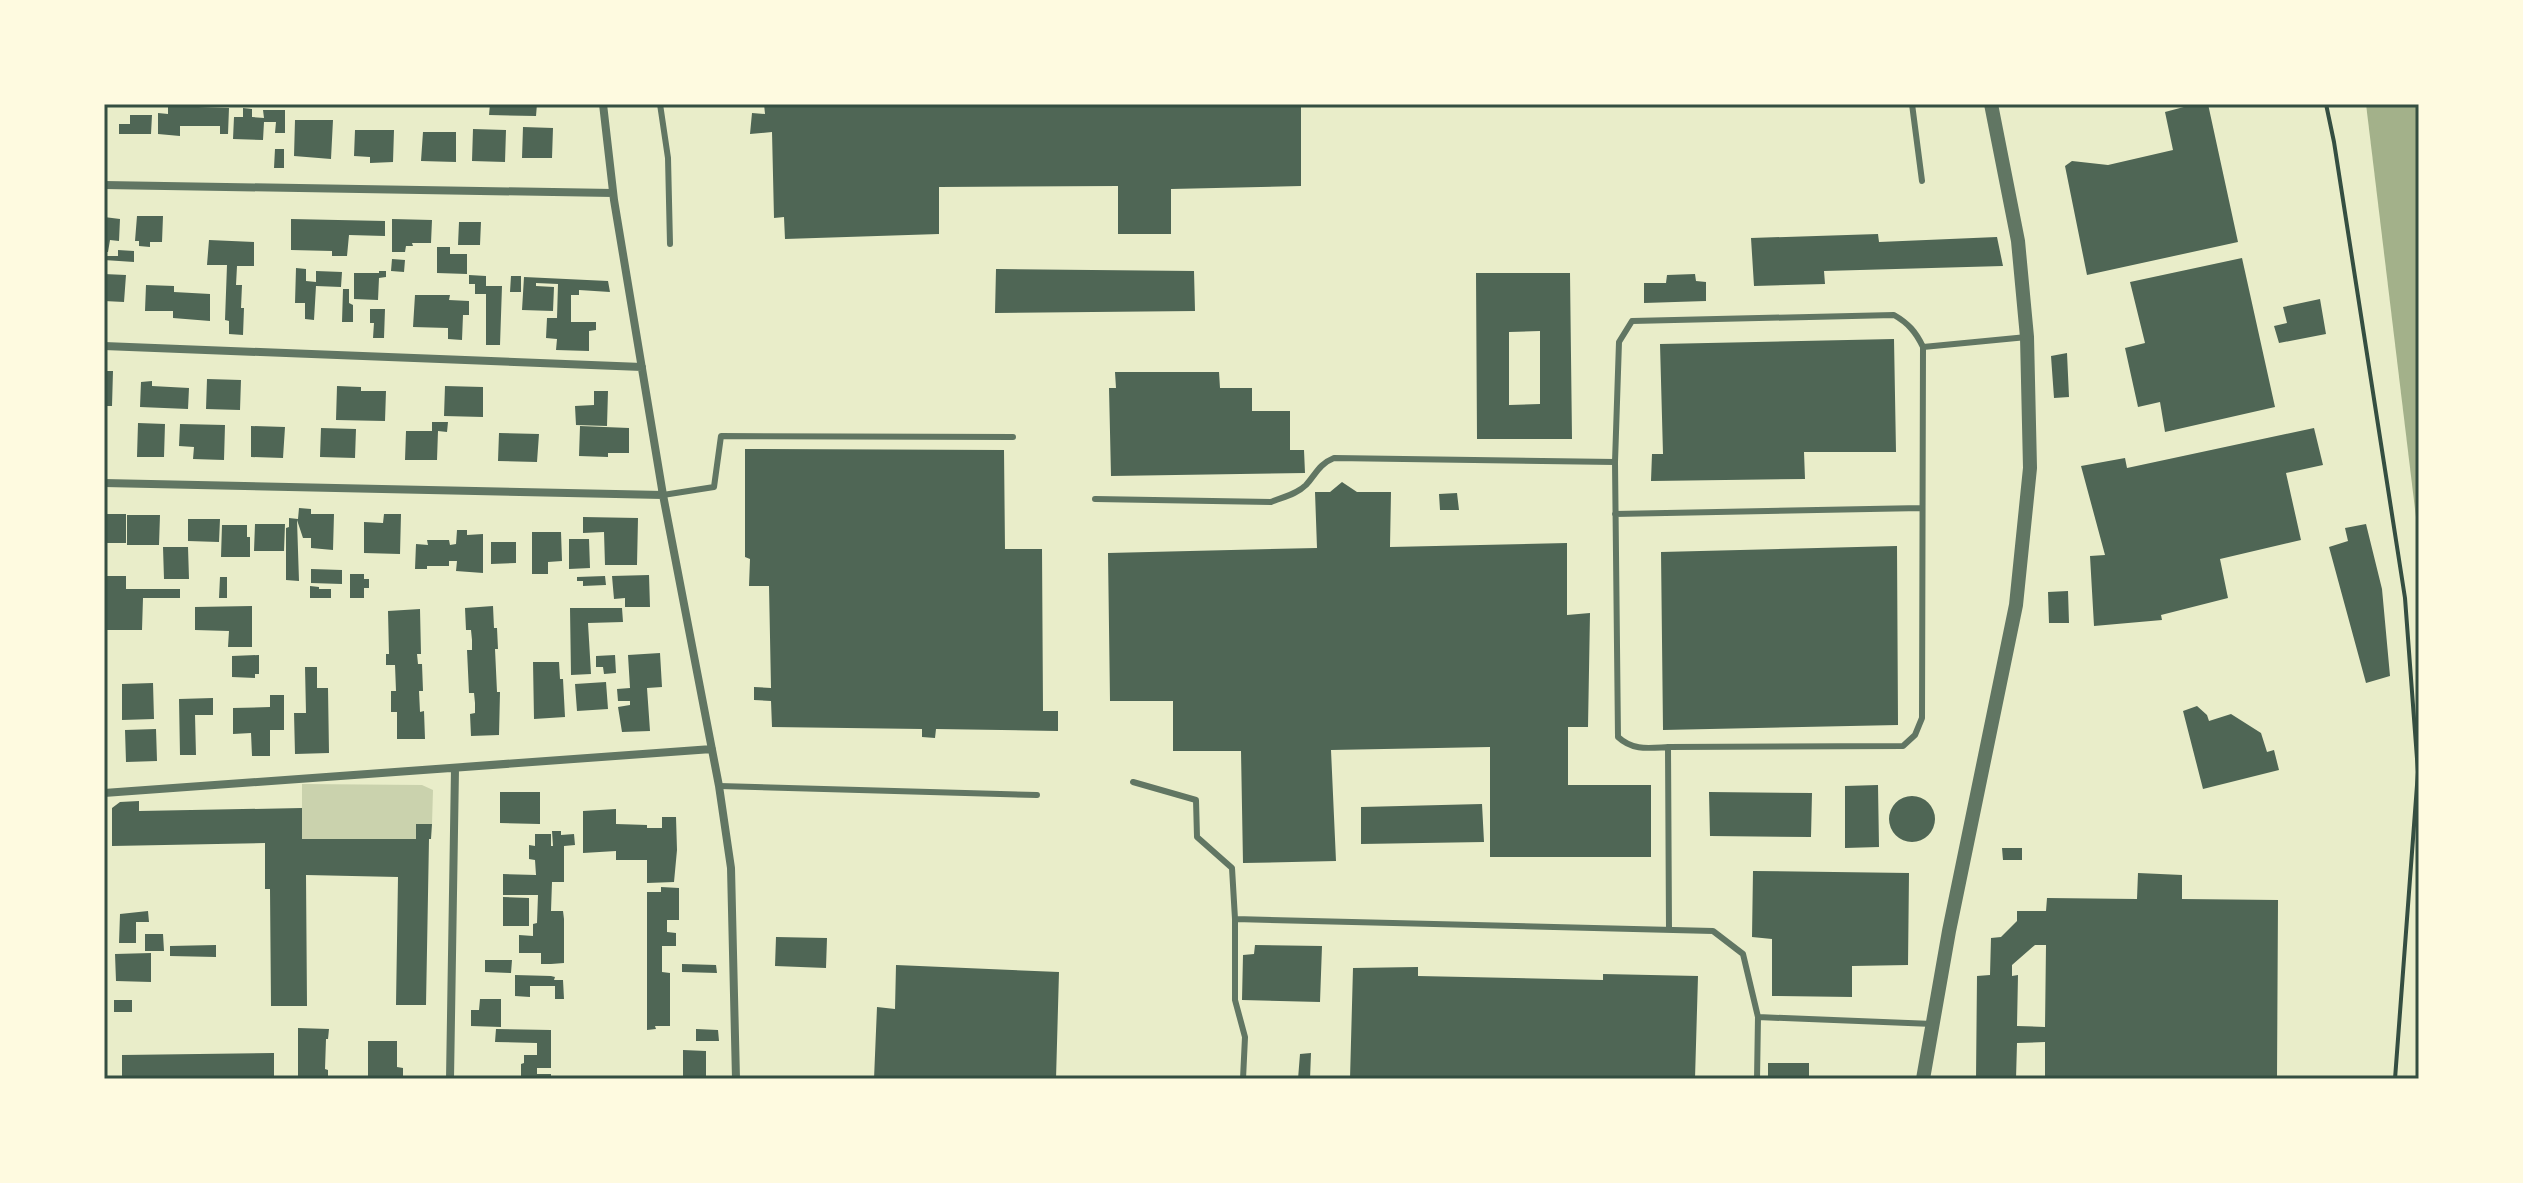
<svg xmlns="http://www.w3.org/2000/svg" width="2523" height="1183" font-family="'Golos Text',sans-serif">
<style>
.green{fill:#cad2ad}
.water{fill:#a3b18a}
.building{fill:#4f6655;fill-rule:evenodd}
.lines{fill:none;stroke-linecap:round;stroke-linejoin:round}
.path{stroke:#344e41;stroke-width:4}
.service{stroke:#617663;stroke-width:6}
.minor{stroke:#617663;stroke-width:8}
.tertiary{stroke:#617663;stroke-width:14}
.neatline{fill:none;stroke:#344e41;stroke-width:3}
</style>
<rect width="100%" height="100%" fill="#e9edc9"/>
<path class="green" d="M302 784 422 785 433 790 432 824 417 825 416 839H302Z"/>
<path class="water" d="M2366 104H2419V542Z"/>
<path class="building" d="M490 104H537L536 116 489 115Z
M764 104H1301V186L1171 189V234H1118V186L939 187V234L785 239 784 217 774 218 772 132 750 134 752 113 765 114Z
M2195 104H2208L2238 242 2087 275 2065 166 2072 161 2108 165 2173 150 2165 112Z
M168 106 229 108 228 134H220V126H180V136L158 134V113L168 114Z
M243 108 252 109V117L264 118 263 110H285V133H275L276 122H264L263 140 233 139 234 117H243Z
M130 115H152L151 134H119V124H130Z
M295 120H333L331 159 294 156Z
M523 127 553 128 552 158H522Z
M473 129 506 130 505 162 472 161Z
M355 130H394L393 162 370 163V157L354 156Z
M423 132H456V162L421 161Z
M275 149H284V168H274Z
M137 216H163L162 242H150V247L139 246V241H135Z
M104 217 120 219 119 241 110 240 108 252H106V240H104Z
M291 219 385 221V236L349 235 347 256H332V251L291 250Z
M392 219 432 220 431 243H412L413 246H406L405 252H392Z
M459 222H481L480 245H458Z
M1878 234 1879 242 1997 237 2003 266 1824 271 1825 284 1754 286 1751 238Z
M209 240 254 242V266H237L236 285H242L241 308H244L243 335 229 334V321L225 320 227 265H207Z
M437 247H450V254H467V274L437 273Z
M118 250 134 251V262L104 260V256H118Z
M2242 258 2275 407 2165 432 2160 402 2138 407 2125 348 2145 343 2130 282Z
M392 259 405 260 404 272 391 271Z
M296 268 306 269V281L316 282V271L342 272 341 287 316 286 314 320 305 319V303H295Z
M996 269 1194 271 1195 311 995 313Z
M379 271H386V277L379 278 378 300 354 299V273H379Z
M1476 273H1570L1572 439H1477ZM1540 331V404L1509 405V332Z
M104 274 126 275 124 302 104 301Z
M1695 274 1696 281 1706 282V301L1644 303V283H1666L1667 275Z
M469 275 486 276V286H502L500 345H486V294H475V284H469Z
M511 276H521V292H510Z
M524 277 608 281 610 292 579 290V295H571V322H596V330L589 331V351L556 350 557 339 546 338 547 318H557L558 284 536 283V286L554 287 553 311 522 310Z
M146 285 174 286V292L210 294V321L173 318V311H145Z
M343 289H349V303L353 305V322H342Z
M415 295H450L449 300 469 301V315H463L462 340 448 339V328L413 327Z
M2320 299 2326 334 2279 343 2274 326 2287 323 2283 307Z
M370 309H385L384 338H373L374 323H370Z
M1894 339 1896 452H1804L1805 479 1651 481 1652 454H1663L1660 344Z
M2067 353 2069 397 2054 398 2051 356Z
M104 371H113L112 406H104Z
M1115 372H1219L1220 388H1252V411H1290V450H1304L1305 473 1111 476 1109 388H1116Z
M207 379 241 380 240 410 206 409Z
M152 381V386L189 388 188 409 140 407 141 382Z
M337 386 361 387V391H386L385 421 336 420Z
M445 386 483 387V417L444 416Z
M594 391H608L607 426 576 425 575 406 594 405Z
M432 422H448L447 432 438 431 437 460H405L406 431H432Z
M138 423 165 424 164 457H137Z
M180 424 225 425 224 460 193 459 194 447 179 446Z
M251 426 285 427 283 458 251 457Z
M580 426 629 428V453H608V457L579 456Z
M321 428 356 429 355 458 320 457Z
M2314 428 2323 465 2286 473 2301 540 2220 559 2228 598 2161 615 2162 620 2094 626 2090 556 2105 555 2081 466 2125 458 2127 468Z
M499 433 539 434 537 462 498 461Z
M745 449 1004 450 1005 549H1042L1043 711H1058V731L936 729 935 738 922 737V729L772 727 771 701 754 700V687L771 688 769 586H749L750 559 745 557Z
M1342 482 1357 492H1391L1390 547 1567 543V615L1590 613 1588 727H1568V785H1651V857H1490V747L1331 750 1336 861 1243 863 1241 751H1173V701H1110L1108 553 1317 548 1315 492H1330Z
M1457 493 1459 510H1440L1439 494Z
M299 508 311 509V514H334L333 550 311 548V538H303L297 520 299 581 286 580V528L289 527V518L298 519Z
M104 514H126V543H104Z
M384 514H401L400 554 364 553V522L383 523Z
M127 515H160L159 545H127Z
M583 517 638 518 637 565H605L604 532 583 533Z
M188 519H220L219 542 188 541Z
M255 524H285L284 551H254Z
M2366 524 2382 589 2390 676 2366 683 2329 547 2348 541 2345 528Z
M222 525H247V537H250V557H221Z
M457 530H467V535L483 534V573L456 571 457 561H449V566H427V569H415L416 544 428 545 427 540H449L450 545 456 544Z
M532 532H561L562 561 548 562V574H532Z
M569 539H589L590 568 569 569Z
M491 542H516V563L491 564Z
M1897 546 1898 725 1663 730 1661 552Z
M163 547H188L189 579H164Z
M311 569 342 570V584L311 583Z
M350 574H364V579H369V588H364V598H350Z
M649 575 650 607H625V598L614 599 612 576Z
M104 576H126V589H180V598H143L142 630H104Z
M605 576 606 585 583 586V581H577V577Z
M220 577H227V598H219Z
M310 586 319 587V589H331V598H310Z
M2068 591 2069 623H2049L2048 592Z
M252 606V647H228L229 631 195 630V607Z
M493 606 494 628H497L498 649H495L497 692H500L499 735 471 736 470 714 475 713V703L474 693H469L467 650H472V640L471 630H466L465 608Z
M570 608H622L623 622 588 623 591 674 571 675Z
M420 609 421 654H417L418 664H422L423 691H419L420 712 424 711 425 739H397V712H391V691H396L395 665H386V654H389L388 611Z
M660 653 662 687 647 688 650 731 622 732 618 707 630 705V701H618L617 689 630 688 628 655Z
M259 655V674H255V678L232 677V656Z
M615 655 616 673 604 674 603 667H596V656Z
M533 662H559L560 679H563L565 717 534 719Z
M305 667H317V688H328L329 753 295 754 294 713H306Z
M606 682 608 709 577 711 575 684Z
M153 683 154 719 122 720V684Z
M270 695H284V730H270V756H252L251 733 233 734V708L270 707Z
M213 698V715H195L196 755H180L179 699Z
M2197 706 2207 715 2209 721 2231 714 2261 733 2267 752 2274 750 2279 770 2203 789 2183 711Z
M156 729 157 761 126 762 125 730Z
M1878 785 1879 847 1845 848V786Z
M500 792H540V824L500 823Z
M1709 792 1812 793 1811 837 1710 836Z
M1889 819a23 23 0 1 1 46 0a23 23 0 1 1-46 0Z
M139 801V811L302 808V839H416V824H432L431 839H429L426 1005H396L398 877 306 875 307 1006H271L270 889H265V843L112 846V808L120 802Z
M1482 804 1484 842 1361 844V807Z
M616 809V824L647 825V828H662V817H676L677 850 674 882 647 883V860H616V851L583 853V811Z
M552 831H561V835L574 834 575 845 564 846V882H552L551 911H563L564 919V963L551 964H541V953H519V935L533 936V924L537 923 538 895H503V874L536 875 535 860 529 859V845L535 846V834H551V846H553Z
M2002 848H2022V860H2003Z
M1753 871 1909 873 1908 965 1852 966V997L1772 996V939L1752 937Z
M2138 873 2182 875V899L2278 900 2277 1079H2045V1042L2017 1043 2016 1079H1976L1977 976 1990 975 1991 938 2001 937 2017 921V911H2046L2047 898 2137 899ZM2035 945H2046L2045 1027 2017 1026 2018 975 2012 976V965Z
M661 887 679 888V920H667V932L676 933V946H662V972L670 973V1026H655L656 1029 647 1030V892H661Z
M503 897 529 898V926H503Z
M148 911 149 922H136V943H119L120 914Z
M145 934H163L164 951H145Z
M776 937 827 938 826 968 775 966Z
M216 945V957L170 956V946Z
M1255 945 1322 946 1320 1002 1242 1000 1243 955 1254 954Z
M151 953V982L116 981 115 954Z
M485 960H512L511 973 485 972Z
M682 964 716 965 717 973 682 972Z
M896 965 1059 972 1056 1079H874L877 1007 895 1009Z
M1418 967V976L1603 980V974L1698 976 1695 1079H1350L1353 968Z
M515 975 551 976 555 977 554 980H563L564 999H555V986H530V997L515 996Z
M480 999H501V1027L471 1026V1010H479Z
M114 1000H132V1012H114Z
M298 1028 329 1029 328 1039H326L325 1069 328 1070V1079H298Z
M496 1029 551 1030V1068H537V1074H551V1079H521V1064L524 1063V1055H537V1043L495 1042Z
M696 1029 718 1030 719 1041H696Z
M368 1041H397V1067L403 1068V1079H368Z
M683 1050 706 1051V1079H683Z
M274 1053V1079H122V1055Z
M1311 1053 1310 1079H1298L1300 1054Z
M1768 1063H1809V1079H1768Z"/>
<g class="lines">
<path class="path" d="M2326 104 2334 142 2405 598 2418 772 2395 1079"/>
<path class="service" d="M660 104 668 158 670 244
M1912 104 1922 181
M1923 347 2027 337
M1615 462 1619 342 1632 321 1894 315C1908 323 1916 332 1923 347L1922 718 1915 735 1903 746 1668 747
M663 495 714 487 721 436 1013 437
M1095 499 1271 502C1283 497 1297 494 1306 485 1316 474 1319 464 1334 458L1615 462 1618 737C1633 751 1649 748 1668 747L1669 930
M1615 514 1922 508
M1133 782 1196 800 1197 837 1232 868 1235 919V1000L1245 1037 1243 1079
M719 786 1037 795
M1235 919 1713 931 1743 954 1758 1017 1933 1024
M1757 1079 1758 1017"/>
<path class="minor" d="M603 104 614 200 663 495 719 786 731 868 736 1079
M104 185 613 193
M104 346 642 367
M104 483 663 495
M104 793 712 749
M450 1079 455 769"/>
<path class="tertiary" d="M1923 1079 1949 931 2016 605 2030 468 2027 337 2018 241 1991 104"/>
</g>
<rect width="2523" height="1183" fill="none" stroke="#fefae0" stroke-width="212"/>
<rect x="106" y="106" width="2311" height="971" class="neatline"/>
</svg>
